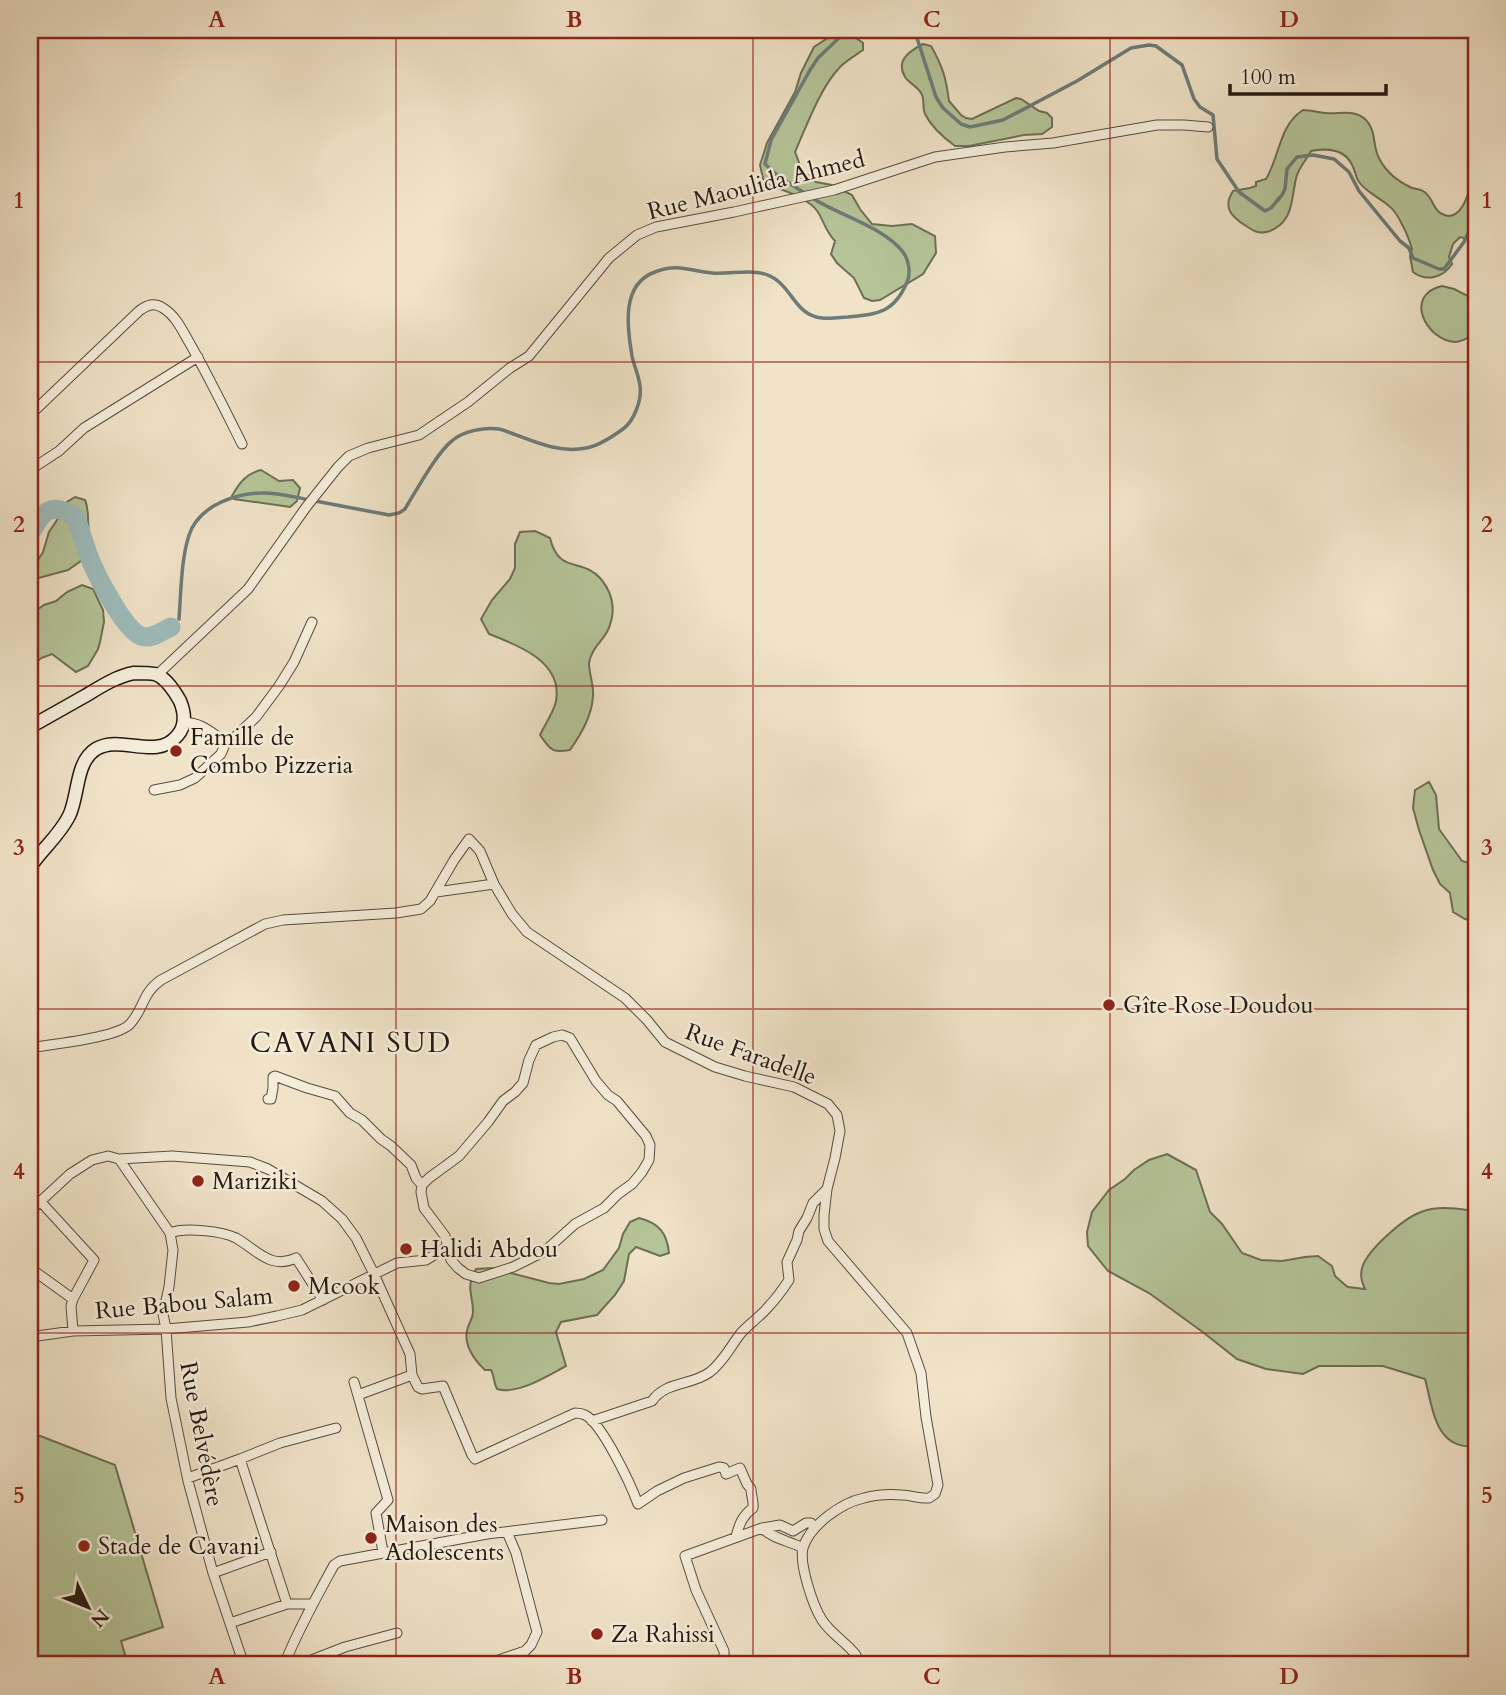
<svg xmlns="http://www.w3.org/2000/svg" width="1506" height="1695" font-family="Cardo,serif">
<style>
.green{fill:#b5c599;stroke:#6d6f55;stroke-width:2}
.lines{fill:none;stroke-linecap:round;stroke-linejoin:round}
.stream{stroke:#6d7b79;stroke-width:3.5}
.river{stroke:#9dbdbe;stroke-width:19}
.street-casing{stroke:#584c3f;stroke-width:11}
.secondary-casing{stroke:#251911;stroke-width:15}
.street{stroke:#f5eddb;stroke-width:9}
.secondary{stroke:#f5eddb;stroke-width:12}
.grid{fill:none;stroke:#8f2418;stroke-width:2;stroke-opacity:0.55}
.poi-dot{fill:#8f2418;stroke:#f5eddb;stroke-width:2.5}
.labels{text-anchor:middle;stroke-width:5;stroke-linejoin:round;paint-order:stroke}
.street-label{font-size:24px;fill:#251911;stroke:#f5eddb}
.poi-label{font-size:24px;fill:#251911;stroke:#f5eddb;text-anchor:start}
.quarter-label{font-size:28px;letter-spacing:2px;fill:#251911;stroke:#f5eddb}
.neatline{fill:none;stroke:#8f2418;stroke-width:2.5}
.grid-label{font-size:23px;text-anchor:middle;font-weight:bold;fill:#8f2418}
</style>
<rect width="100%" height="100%" fill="#f0e3c8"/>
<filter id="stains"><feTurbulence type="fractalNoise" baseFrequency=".00286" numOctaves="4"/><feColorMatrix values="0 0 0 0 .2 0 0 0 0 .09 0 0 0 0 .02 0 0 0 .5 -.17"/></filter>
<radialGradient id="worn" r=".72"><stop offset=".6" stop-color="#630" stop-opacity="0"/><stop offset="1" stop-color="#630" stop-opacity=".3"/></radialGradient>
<path class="green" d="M849 33 863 43V50C856 55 847 60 840 67 820 88 807 125 795 152L802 170 816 182 832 185 852 195 860 209 872 224 892 226 912 224 935 236 936 253 923 274 880 300 872 301 864 298 854 278 837 263 831 254 835 241C826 232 824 222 818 212 807 196 781 190 764 183L760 165 767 143 795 92 801 73 814 47 834 34Z
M923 44 931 46C943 67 946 78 949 101L961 115 966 118 972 119 1016 98 1021 99 1039 111 1047 113 1052 118V127L1042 134 1024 135 969 146H955C944 138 931 126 925 114 922 107 925 99 921 93 917 86 909 83 905 77 895 60 910 51 923 44Z
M1303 110C1311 110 1317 112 1325 113 1338 115 1354 108 1366 120 1377 131 1372 148 1380 160 1387 173 1399 182 1412 188 1416 189 1420 189 1423 191 1432 196 1432 206 1439 212 1441 214 1447 216 1449 216 1468 215 1472 175 1476 161V235L1468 239 1460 237 1453 244 1449 257 1452 264C1443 278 1426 282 1413 272L1410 256 1412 249C1409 238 1398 212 1389 206 1380 198 1366 192 1359 182 1356 178 1355 171 1353 167 1346 149 1327 148 1311 151 1307 159 1300 166 1297 175 1292 191 1294 213 1280 225 1276 228 1270 232 1266 232 1258 234 1252 230 1246 226 1232 217 1222 208 1233 191L1250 188 1256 186V182L1266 179C1280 156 1279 125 1303 110Z
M1442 286 1454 289 1476 300V335C1470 336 1462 342 1455 342 1426 340 1403 295 1442 286Z
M261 470 279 481 293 480 300 488 297 501 290 507 234 499 232 496C239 483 247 473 261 470Z
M75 497 85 500C91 514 85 529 92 542L85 558 68 570 35 579 32 577V569L43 552 49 532 61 514 67 502Z
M535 531 550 538C559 575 582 557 601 579 614 595 616 612 608 630 602 642 591 649 589 663 589 674 594 685 593 696 592 716 581 734 570 750 551 753 551 750 540 735 545 724 554 712 556 701 563 662 518 645 489 634L481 619 492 600 510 579 515 568V544L520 532Z
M82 585 93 589 103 610 104 622 100 642 98 649 88 666 76 672 52 654 41 658 30 668V645L34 641V626L30 621 31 614 44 605 56 601 67 592Z
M1429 782 1436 795 1439 829 1462 861 1476 865V922L1465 919 1453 912 1450 893 1440 884 1433 870 1419 830 1413 808 1415 790Z
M1167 1154 1196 1170 1210 1212 1222 1224 1242 1253 1261 1260 1282 1261 1305 1257 1318 1256 1332 1266 1335 1276 1344 1284 1348 1287 1365 1289C1362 1282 1360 1277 1362 1268 1367 1250 1404 1218 1421 1212 1438 1205 1459 1209 1476 1211V1446C1435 1451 1433 1408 1425 1379L1383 1366H1319L1303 1374 1266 1369 1237 1359 1204 1333 1149 1293 1108 1271 1088 1246 1087 1232 1092 1212 1109 1190 1125 1179 1134 1170 1149 1160Z
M639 1218C659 1223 667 1233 669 1253L660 1256 636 1247 629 1254 624 1281 615 1295 597 1315 561 1322 556 1332 566 1366C547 1376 518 1395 497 1389 493 1382 495 1377 491 1370H485C474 1360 462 1343 468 1327 470 1321 473 1318 473 1312 473 1293 465 1289 476 1269L492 1268 549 1283 559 1284 584 1279 603 1270 619 1248 623 1234 630 1222Z
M30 1432 115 1465 163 1627 121 1641 128 1665H30Z"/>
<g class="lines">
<path class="stream" d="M909 30 917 38 936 97 943 108 961 124 970 127 1003 120 1077 81 1131 48 1149 45 1156 46 1182 65 1194 99 1200 107 1213 115 1217 159 1239 192 1265 211 1271 208 1282 195 1285 189 1287 169 1297 157 1313 155 1334 159 1349 172 1359 191 1400 241 1409 248 1413 258 1439 269H1444L1464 242 1469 231 1474 199 1476 195
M806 194 778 176 765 164 771 140 810 70 818 58 841 36 853 30
M179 619C181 594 181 550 192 528 205 504 235 494 261 493 277 492 294 497 310 500 336 505 363 510 389 515L399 513 405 509C416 491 437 452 453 440 464 431 484 427 499 429 505 430 512 434 519 436 540 444 563 453 586 448 599 446 612 437 623 429 634 421 642 400 640 386 639 376 634 366 632 356 627 327 621 284 655 272 678 263 690 271 712 273 734 275 760 265 779 282 794 295 799 316 822 318 830 319 839 317 848 317 878 314 894 313 907 282 911 274 909 260 903 252 885 228 839 215 812 198"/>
<path class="river" d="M30 534C43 511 50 501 76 517 80 530 84 542 88 554 94 571 124 630 141 636 152 640 162 631 171 627"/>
<g class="street-casing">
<path id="street" d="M30 415 139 311C147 305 154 302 163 308 176 316 182 330 189 342 208 375 225 410 242 444
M30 470 59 451 84 428 198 357
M157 675 248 589 307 506 338 467 349 456 368 448 419 435 468 402 510 368 529 356 609 258 637 235 656 227 734 212 834 190 935 157 1005 147 1053 143 1157 125H1184L1208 127
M184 722C203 723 211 733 226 742
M154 790 180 785 195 778 221 754 226 742 236 736 256 717 279 686 294 662 312 622
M436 892 494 884
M562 1035 570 1038 596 1081 608 1095 617 1101 646 1136 650 1145 649 1160 642 1172 632 1184 618 1194 604 1208 575 1224 545 1251 513 1267 479 1278 466 1274 458 1268 451 1260 445 1236 424 1208 421 1192 422 1185 429 1178 459 1156 488 1122 503 1101 515 1092 523 1083 529 1060 536 1045 553 1037Z
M30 1048C51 1044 117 1038 130 1024 144 1009 142 993 161 980L265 924 283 920 396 913 421 909 430 901 454 860 469 839 480 851 494 884 512 914 527 932 625 998 647 1020 665 1042 715 1067 745 1076 794 1087 828 1104 837 1115 840 1131 835 1158 827 1189 824 1215V1229L828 1241 907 1333 921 1373 926 1417 938 1485 935 1494 929 1498C919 1499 911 1495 902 1495 890 1494 875 1495 864 1498 841 1503 810 1525 803 1548 799 1564 813 1606 822 1620 831 1634 846 1642 856 1655L850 1665
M268 1099H271L273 1088V1077L275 1076 307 1088 335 1096 350 1113 362 1120 381 1139 391 1146 411 1165 416 1178 422 1185
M119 1159 170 1233 173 1250 169 1287 163 1314 166 1329 171 1398 188 1481 213 1573 244 1665
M40 1201 94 1260 73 1299 71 1306 73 1331
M30 1211 70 1174 92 1160 108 1156 119 1159 172 1156 250 1162 268 1169 322 1201 342 1219 356 1238 374 1274 410 1354 412 1375 418 1387 422 1389 443 1386 472 1455 475 1459 575 1413C579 1413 581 1413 585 1415 602 1423 631 1485 638 1504L657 1491 684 1478 719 1467 724 1468 726 1474 740 1468 747 1484 751 1489C751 1496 754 1501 753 1508 743 1515 739 1524 736 1537
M170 1233C184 1227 222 1231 236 1238 257 1250 270 1270 296 1258L323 1300
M30 1268 73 1299
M30 1337 73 1331 166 1329 248 1322 277 1316 302 1310 397 1263 426 1260 447 1247
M354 1382 388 1500 376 1513 383 1552
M358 1395 412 1375
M592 1421 652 1401C666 1381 691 1386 710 1372 724 1361 730 1347 741 1333 750 1323 761 1316 769 1306 777 1298 783 1289 789 1280L787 1262 797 1240 799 1231 807 1218 813 1203 827 1189
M188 1478 240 1459 280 1443 336 1428
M762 1528 780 1525 793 1531 806 1523H811L814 1527
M213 1573 271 1552
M287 1604H313
M230 1623 287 1604 240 1459
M284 1665C298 1630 316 1598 334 1565L340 1561 487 1534 602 1520
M292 1665 309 1661 345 1647 397 1633
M484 1665 525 1651 531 1645 537 1632 516 1553 507 1532
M719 1665 724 1660V1651L696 1590 685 1556 762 1528C773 1539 790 1541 803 1548"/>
</g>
<g class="secondary-casing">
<path id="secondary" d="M30 727C48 717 67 706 85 696 100 687 117 676 134 673 139 673 150 673 155 674 165 677 175 692 180 701 185 713 186 726 177 736 156 761 121 734 96 749 75 762 79 796 69 816 59 836 42 849 30 867"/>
</g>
<use href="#street" class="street"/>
<use href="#secondary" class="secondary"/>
</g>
<path class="grid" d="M396 30V1665M753 30V1665M1110 30V1665M30 362H1476M30 686H1476M30 1009H1476M30 1333H1476"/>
<g class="poi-dot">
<circle cx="176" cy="751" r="7"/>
<circle cx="1109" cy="1005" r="7"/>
<circle cx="198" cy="1181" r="7"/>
<circle cx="406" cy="1249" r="7"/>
<circle cx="294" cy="1286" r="7"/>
<circle cx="371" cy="1538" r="7"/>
<circle cx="84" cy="1546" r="7"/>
<circle cx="597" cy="1634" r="7"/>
</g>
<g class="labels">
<g class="street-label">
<text transform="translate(756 185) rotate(-14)" y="8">Rue Maoulida Ahmed</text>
<text transform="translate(751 1054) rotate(20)" y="8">Rue Faradelle</text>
<text transform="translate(184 1303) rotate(-5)" y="8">Rue Babou Salam</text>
<text transform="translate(202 1434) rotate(79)" y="8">Rue Belvédère</text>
</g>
<g class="poi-label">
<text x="190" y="745">Famille de<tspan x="190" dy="28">Combo Pizzeria</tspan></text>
<text x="1123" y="1013">Gîte Rose Doudou</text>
<text x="212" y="1189">Mariziki</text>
<text x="420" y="1257">Halidi Abdou</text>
<text x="308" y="1294">Mcook</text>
<text x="385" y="1532">Maison des<tspan x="385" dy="28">Adolescents</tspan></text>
<text x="98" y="1554">Stade de Cavani</text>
<text x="611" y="1642">Za Rahissi</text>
</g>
<g class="quarter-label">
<text x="351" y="1052">CAVANI SUD</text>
</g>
</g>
<rect width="1506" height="1695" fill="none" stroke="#f0e3c8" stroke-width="77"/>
<g transform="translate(88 1607) rotate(133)" stroke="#f5eddb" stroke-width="5" paint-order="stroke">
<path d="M0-5L12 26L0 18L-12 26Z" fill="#251911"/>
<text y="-10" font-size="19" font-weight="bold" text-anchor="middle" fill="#251911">N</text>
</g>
<path d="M1230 84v10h156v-10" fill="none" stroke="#251911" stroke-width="3.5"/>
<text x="1240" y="84" font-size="21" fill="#251911" stroke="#f5eddb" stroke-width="5" paint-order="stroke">100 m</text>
<rect x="38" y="38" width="1430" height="1618" class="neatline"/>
<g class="grid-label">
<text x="217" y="27">A</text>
<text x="574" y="27">B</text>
<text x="932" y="27">C</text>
<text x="1289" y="27">D</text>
<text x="19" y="208">1</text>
<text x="1487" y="208">1</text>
<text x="19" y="532">2</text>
<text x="1487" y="532">2</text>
<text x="19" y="855">3</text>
<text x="1487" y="855">3</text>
<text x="19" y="1179">4</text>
<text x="1487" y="1179">4</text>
<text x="19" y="1503">5</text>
<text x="1487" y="1503">5</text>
<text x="217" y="1684">A</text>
<text x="574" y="1684">B</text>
<text x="932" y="1684">C</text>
<text x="1289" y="1684">D</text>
</g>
<rect width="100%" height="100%" filter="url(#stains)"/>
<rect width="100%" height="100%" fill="url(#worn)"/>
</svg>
